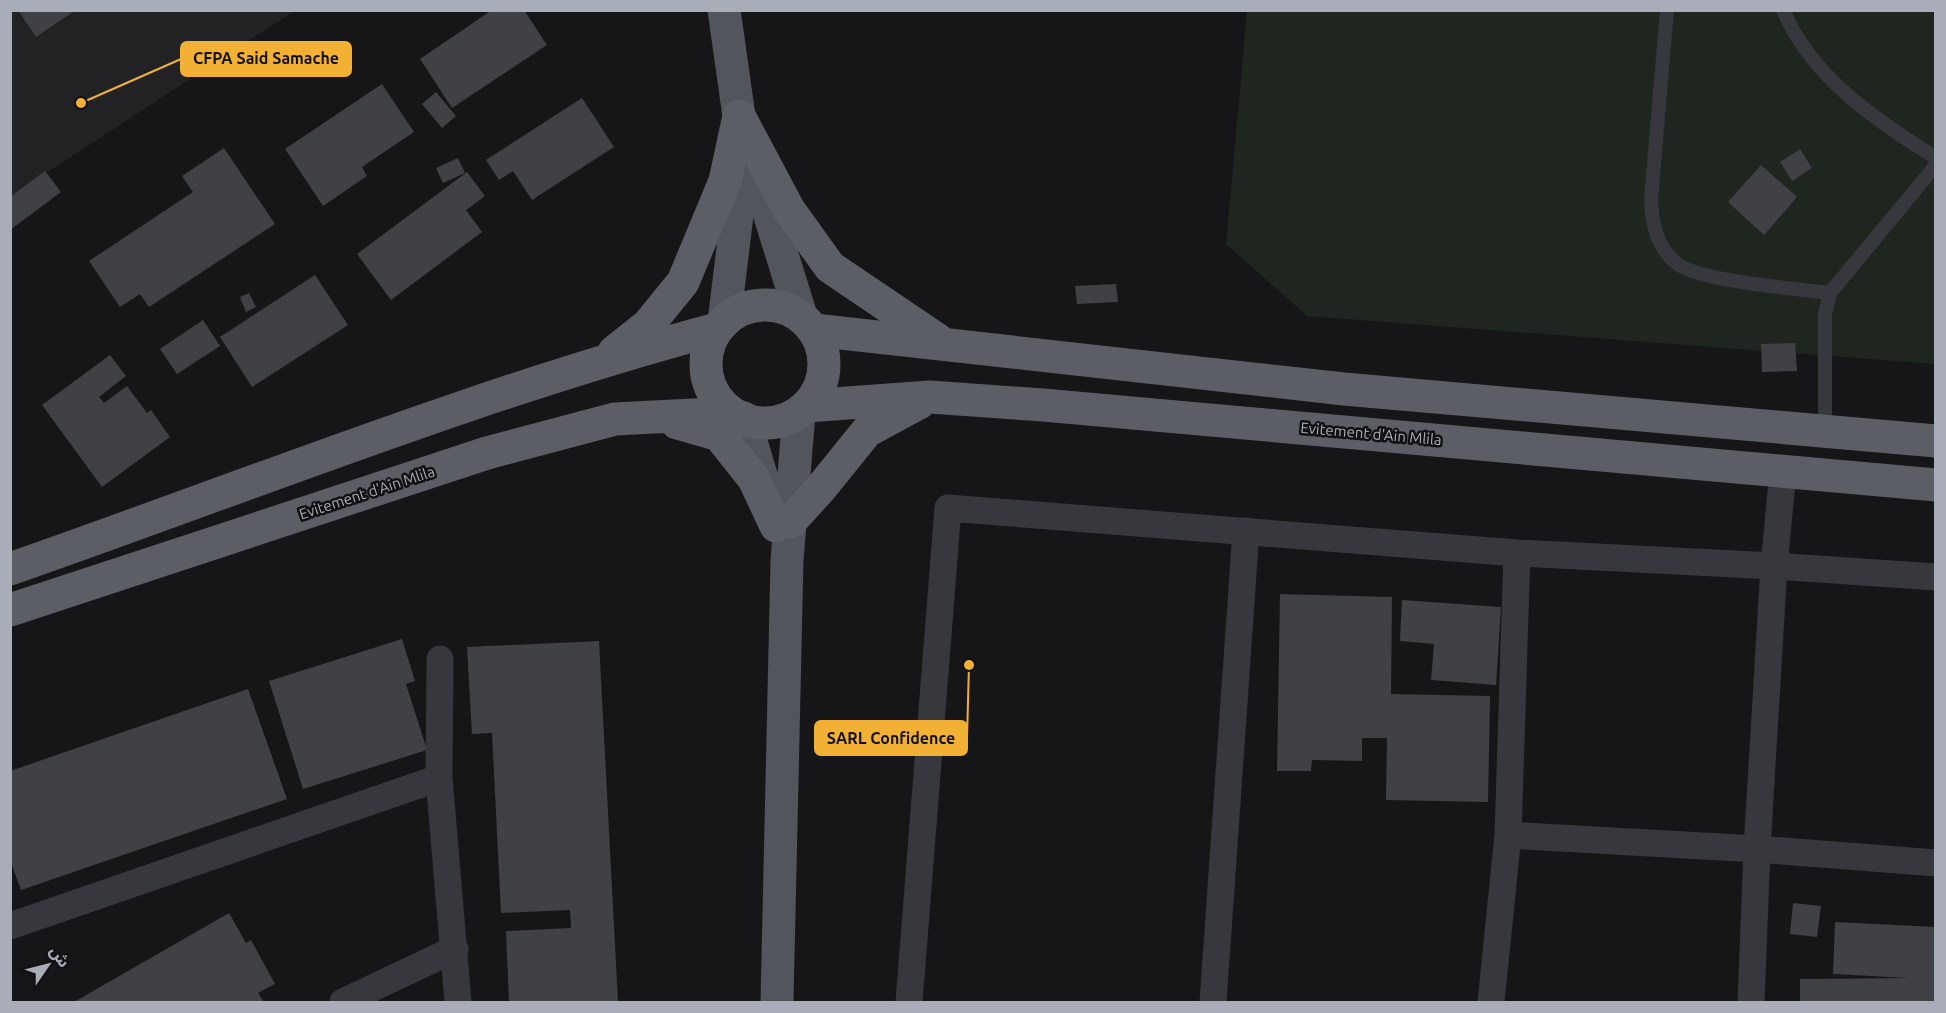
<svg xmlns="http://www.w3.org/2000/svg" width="1946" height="1013" font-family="Ubuntu,'Noto Sans Arabic',sans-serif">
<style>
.built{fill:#222225}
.green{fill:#1e261f}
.building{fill:#404145}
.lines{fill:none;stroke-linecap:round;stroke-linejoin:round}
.service{stroke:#37383d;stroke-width:14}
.minor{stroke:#37383d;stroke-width:27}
.primary{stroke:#53555c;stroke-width:33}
.trunk{stroke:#5b5e65;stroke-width:33}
.labels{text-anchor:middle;stroke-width:5;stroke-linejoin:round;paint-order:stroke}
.street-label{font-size:15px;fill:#a8adb8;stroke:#111113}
.leader{fill:none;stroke:#f2b134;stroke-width:2}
.callout-dot{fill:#f2b134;stroke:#111113;stroke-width:2}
.callout{fill:#f2b134;stroke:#f2b134;stroke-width:2}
.callout-label{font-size:16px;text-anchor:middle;font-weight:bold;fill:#111}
</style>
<rect width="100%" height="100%" fill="#161618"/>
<path class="built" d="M11 11H294L11 196Z"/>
<path class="green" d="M1247 11H1935V364L1307 316 1226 244Z"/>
<path class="building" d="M18 10H76L36 37Z
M492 10H524L547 45 452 108 420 59Z
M382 84 414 132 362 167 367 176 323 206 285 149Z
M436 92 456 116 442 128 422 104Z
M582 98 614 147 532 200 513 171 499 180 486 160Z
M224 148 275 224 149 307 140 294 120 307 89 261 193 192 182 176Z
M1800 149 1812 168 1792 181 1780 162Z
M458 158 465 173 443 183 436 168Z
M1761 165 1797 197 1764 235 1728 202Z
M45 171 61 192 10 230V197Z
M467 172 485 196 466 210 482 232 391 300 357 254Z
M315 275 348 325 252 387 220 337Z
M1116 284 1118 302 1077 304 1075 286Z
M249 293 256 307 246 312 240 297Z
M203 320 220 346 177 374 160 349Z
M1795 343 1797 371 1762 372 1761 344Z
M110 355 126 376 99 397 104 403 127 386 147 413 151 410 170 437 102 487 42 405Z
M1280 594 1392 597 1391 694 1490 696 1488 802 1386 800 1387 738H1362V761L1312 760 1311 771H1277Z
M1402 600 1501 607 1496 685 1431 680 1434 644 1400 641Z
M402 639 415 681 406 684 427 750 303 789 269 681Z
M599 641 618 1002H509L506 931 571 928 570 910 501 913 492 733 472 734 467 647Z
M248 689 287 799 21 890 10 860V771Z
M1793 903 1821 906 1817 937 1790 934Z
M229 913 246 943 251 940 275 984 258 993 264 1002H74Z
M1835 922 1936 927V1002H1800V979L1909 978 1833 974Z"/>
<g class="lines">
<path class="service" d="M1667 10 1651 199C1652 225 1657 249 1679 265 1703 281 1797 289 1830 293
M1783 10C1812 78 1876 120 1936 158
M1825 431V314L1830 293 1936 165"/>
<path class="minor" d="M440 659 439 778 458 1002
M1508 835 1757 849 1774 566 1783 471
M10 926 439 778
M343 1002 455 949
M909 1002 948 508 1517 553 1774 566 1936 577
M1213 1002 1246 531
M1491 1002 1508 835 1517 553
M1751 1002 1757 849 1936 863"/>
<path class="primary" d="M724 10 739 116V199L724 322
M752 158 801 316
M744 418 767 495
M777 1002 787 560 799 413"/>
<path class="trunk" d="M739 116 789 210 830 267 938 340
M706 364a59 59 0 1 1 118 0a59 59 0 1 1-118 0Z
M814 330 1344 389 1936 441
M614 352 648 325 683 282 725 181 739 116
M806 406 930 397 1043 405 1936 485
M677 423 719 435 754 479 776 526
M790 522 821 488 867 431 919 403
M10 569C245 487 477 393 717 329
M10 610 487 453 615 419 732 413"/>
</g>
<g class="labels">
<g class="street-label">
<text transform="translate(1371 434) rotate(5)" y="5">Evitement d'Ain Mlila</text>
<text transform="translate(367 493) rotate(-18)" y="5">Evitement d'Ain Mlila</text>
</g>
</g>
<path class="leader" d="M81 103L181 59M969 665L967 738"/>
<g class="callout-dot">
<circle cx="81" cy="103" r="6"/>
<circle cx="969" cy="665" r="6"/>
</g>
<g class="callout">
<rect x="181" y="42" width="170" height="34" rx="6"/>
<rect x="815" y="721" width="152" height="34" rx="6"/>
</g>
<g class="callout-label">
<text x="266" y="64">CFPA Said Samache</text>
<text x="891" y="744">SARL Confidence</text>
</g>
<rect width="1946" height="1013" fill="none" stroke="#a8adb8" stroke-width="24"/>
<g transform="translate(48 965) rotate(55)" stroke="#111113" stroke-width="4.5" paint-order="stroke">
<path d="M0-4.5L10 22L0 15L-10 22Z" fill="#a8adb8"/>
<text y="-9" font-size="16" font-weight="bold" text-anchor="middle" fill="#a8adb8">ش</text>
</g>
</svg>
